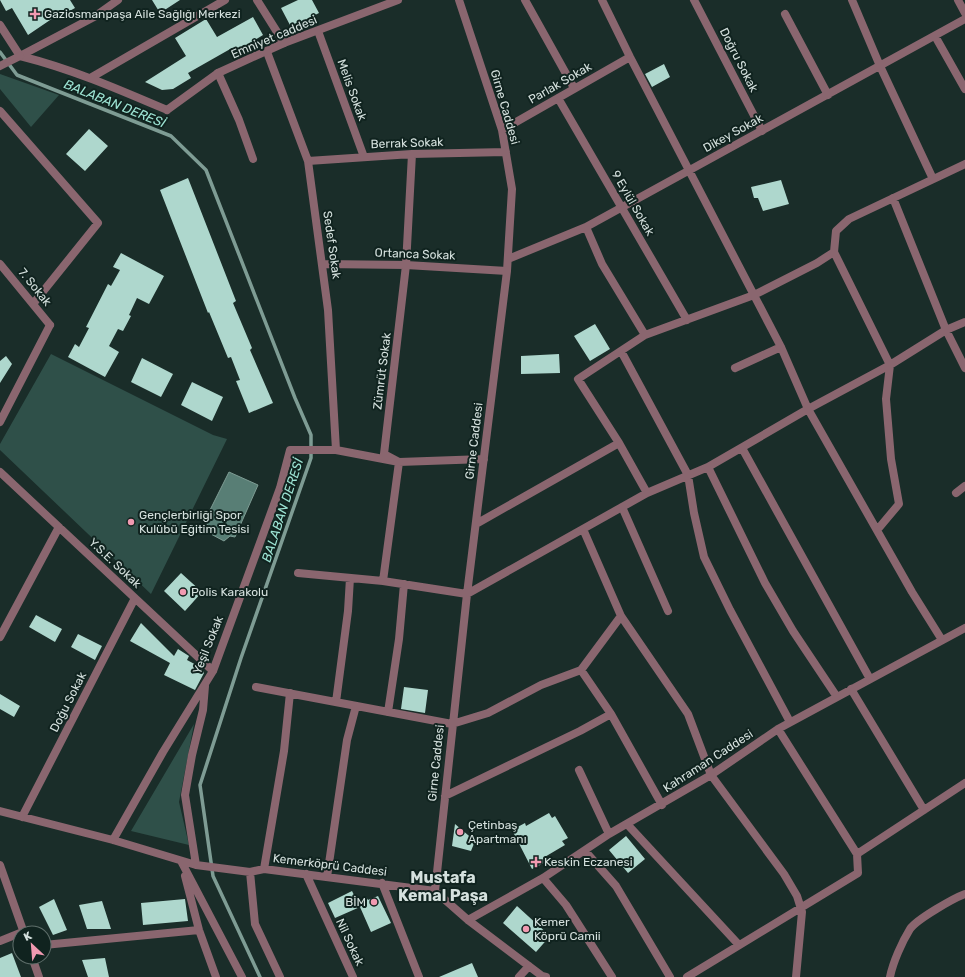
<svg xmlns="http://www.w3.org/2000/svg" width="965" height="977" font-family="Rubik,sans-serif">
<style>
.green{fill:#2f5049}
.water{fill:#587e75;stroke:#7e9c94}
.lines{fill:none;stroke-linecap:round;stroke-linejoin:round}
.stream{stroke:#7e9c94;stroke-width:3.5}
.building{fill:#aed7cd}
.minor{stroke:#8a666f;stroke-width:8}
.tertiary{stroke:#8a666f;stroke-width:8}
.poi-dot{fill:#f19ab1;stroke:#10231f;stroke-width:1.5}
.labels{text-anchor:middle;stroke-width:4;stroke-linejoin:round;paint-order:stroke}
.poi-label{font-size:12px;fill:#d5e1de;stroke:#10231f;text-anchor:start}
.street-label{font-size:12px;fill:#d5e1de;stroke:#10231f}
.water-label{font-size:13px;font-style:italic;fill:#9de4d4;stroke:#10231f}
.district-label{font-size:16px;font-weight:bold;fill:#d5e1de;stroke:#10231f}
</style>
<rect width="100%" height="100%" fill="#1a2d29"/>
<path class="green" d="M0 74 59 95 31 127 0 89Z
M51 354 213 435 227 439 151 594 0 450V444Z
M194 724 179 802 189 845 131 831Z"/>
<path class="water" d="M229 472 258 485 235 537 230 536 224 541 209 533 208 525 204 522Z"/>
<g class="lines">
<path class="stream" d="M0 52 17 75 171 136 206 170 295 398 311 435V458L241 658 200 785 213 876 260 977"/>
</g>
<path class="building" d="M0 0H70L75 8 57 18 56 16 28 35 12 8 6 11Z
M152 0H180L160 13Z
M298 0H312L319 13 291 27 281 8Z
M253 17 263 35 235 52 232 48 188 73 191 78 173 89 162 90 145 82 186 56 175 38 206 19 217 37Z
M664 64 670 77 652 87 645 74Z
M89 129 108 146 85 171 66 154Z
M188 178 236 301 233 303 252 348 250 350 273 403 249 413 236 381 240 380 231 357 228 358 209 312 208 313 160 190Z
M781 180 789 204 763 211 758 198H754L751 187Z
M121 253 164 276 149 304 137 298 129 315 131 316 123 331 118 329 109 346 119 352 105 377 68 357 75 344 79 347 89 328 86 327 108 284 111 286 120 270 113 267Z
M595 324 610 349 590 361 574 336Z
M559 354 560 373 521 374V356Z
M6 356 12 364 0 383V361Z
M142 358 173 374 161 397 131 382Z
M192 382 223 397 212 421 181 405Z
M181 573 202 592 185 611 164 591Z
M36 615 62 629 55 642 29 627Z
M141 623 174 656 178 649 189 656 187 660 202 668 204 673 195 690 164 675 170 663 130 641Z
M78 634 102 646 95 660 71 647Z
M404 687 428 690 425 713 401 709Z
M0 694 20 706 14 717 0 709Z
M549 813 552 818 555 816 568 838 562 841 565 845 543 858 546 862 532 869 512 830 525 823 526 826Z
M455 824 475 841 471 851 452 846Z
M626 836 645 859 628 873 609 850Z
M352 891 357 901 366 897 368 900 378 896 391 923 371 932 360 907 335 918 328 903Z
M54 899 67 930 53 935 39 907Z
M185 899 188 921 143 925 141 903Z
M102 901 111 929H87L79 905Z
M517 906 550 936 536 952 503 923Z
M12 953 21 977H0V958Z
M105 958 109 977H88L82 960Z
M472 963 478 977H439Z"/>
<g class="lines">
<path class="minor" d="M257 0 284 43
M525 0 574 88
M602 0 630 57 781 347 808 409 912 592 942 640
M694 0 762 131
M852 0 880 66 933 179
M958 0 965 13
M785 14 828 95
M0 25 20 56C72 69 118 89 167 110
M318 31 364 157
M935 36 965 89
M267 52 308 161 328 310 336 450
M20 56 94 17 118 0
M218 73 239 120 253 159
M92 77 225 0
M558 98 687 320
M0 111 98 223 33 304
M502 130 630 57
M308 161 412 154 506 152
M893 198 946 330 965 368
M586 227 602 264 645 335
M834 252 890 365 886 399 891 459 899 504 878 529
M508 259 586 227 965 19
M0 264 50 325
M322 264 406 265 507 271
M621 351 688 475 694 513 704 557 730 610 790 722
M735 368 781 347
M742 448 870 679
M708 467 765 583 793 631 837 697
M0 472 213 671
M647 493 619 443 578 379 645 335 754 295 817 263 834 252 836 231 849 219 965 164
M956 493 965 486
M622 507 668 611
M476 524 619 443
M583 529 621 616 688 714 711 775 784 874 797 896 802 912 796 977
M298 573 383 581 467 594 647 493 708 467 808 409 890 365 946 330 965 322
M383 581 399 462 384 454 406 265 412 154
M0 637 59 527
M581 670 611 714 662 805
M256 687 452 724 488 713 541 685 581 670 621 616
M851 689 924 810
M336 702 348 611 350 578
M388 712 399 639 404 584
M778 729 857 854
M579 770 609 834
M445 796 580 731 611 714
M0 811 113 840 196 865 250 872 264 869 435 891 468 920 542 976 546 977
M22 817 135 598
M627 824 739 945
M113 840 163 752 213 671 280 488 290 450H336L399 462 484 459
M585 851 616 886 670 977
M181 861 242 977
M0 865 24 933
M196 865 185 795 192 755 203 710 205 686
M264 869 284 751 290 693
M250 872 255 924 280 977
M306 874 353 977
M185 876 199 930 216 977
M327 877 347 740 356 706
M543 878 566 905 612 977
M382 883 419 977
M435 891 467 594 507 271 512 189 502 130 459 0
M468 920 543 878 609 834 711 775 778 729 965 628
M0 941 20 933
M44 945 199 930
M32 957 39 977
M519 977 529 966
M687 977 858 873 857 854 965 783
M890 977C893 962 902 942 910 929 917 919 954 898 965 894"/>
<path class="tertiary" d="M0 66 20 56
M167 110 218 73 284 43 398 0
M0 422 50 325"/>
</g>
<g class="poi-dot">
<path d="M33 8h4v4h4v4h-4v4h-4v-4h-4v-4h4z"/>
<circle cx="131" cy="522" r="4"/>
<circle cx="183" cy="592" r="4"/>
<circle cx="460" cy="832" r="4"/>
<path d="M534 856h4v4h4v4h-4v4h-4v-4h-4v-4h4z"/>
<circle cx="374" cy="902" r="4"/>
<circle cx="526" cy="929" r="4"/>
</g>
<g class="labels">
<g class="poi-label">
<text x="44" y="18">Gaziosmanpaşa Aile Sağlığı Merkezi</text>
<text x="139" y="519">Gençlerbirliği Spor<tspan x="139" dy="14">Kulübü Eğitim Tesisi</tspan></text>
<text x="191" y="596">Polis Karakolu</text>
<text x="468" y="829">Çetinbaş<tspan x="468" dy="14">Apartmanı</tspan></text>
<text x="544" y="866">Keskin Eczanesi</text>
<text x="366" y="906" text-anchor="end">BİM</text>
<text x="534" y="926">Kemer<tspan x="534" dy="14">Köprü Camii</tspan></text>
</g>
<g class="street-label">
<text transform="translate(274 37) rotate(-23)" y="4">Emniyet caddesi</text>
<text transform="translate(739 60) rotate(63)" y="4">Doğru Sokak</text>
<text transform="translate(560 83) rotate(-30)" y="4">Parlak Sokak</text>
<text transform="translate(352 90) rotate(70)" y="4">Melis Sokak</text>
<text transform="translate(505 107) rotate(74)" y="4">Girne Caddesi</text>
<text transform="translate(733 133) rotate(-29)" y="4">Dikey Sokak</text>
<text transform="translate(407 143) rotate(-2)" y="4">Berrak Sokak</text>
<text transform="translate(633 203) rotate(60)" y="4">9 Eylül Sokak</text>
<text transform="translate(332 245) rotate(82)" y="4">Sedef Sokak</text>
<text transform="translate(415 254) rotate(2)" y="4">Ortanca Sokak</text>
<text transform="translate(35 287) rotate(51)" y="4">7. Sokak</text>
<text transform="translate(382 371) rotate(-83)" y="4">Zümrüt Sokak</text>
<text transform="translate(474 441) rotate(-83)" y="4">Girne Caddesi</text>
<text transform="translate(115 563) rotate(43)" y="4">Y.S.E. Sokak</text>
<text transform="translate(208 645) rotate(-68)" y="4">Yeşil Sokak</text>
<text transform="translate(68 702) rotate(-63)" y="4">Doğu Sokak</text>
<text transform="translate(708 761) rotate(-33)" y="4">Kahraman Caddesi</text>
<text transform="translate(436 763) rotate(-84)" y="4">Girne Caddesi</text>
<text transform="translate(330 865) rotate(7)" y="4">Kemerköprü Caddesi</text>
<text transform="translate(350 942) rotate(65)" y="4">Nil Sokak</text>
</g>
<g class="water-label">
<text transform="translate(115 103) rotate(22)" y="5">BALABAN DERESİ</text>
<text transform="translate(282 510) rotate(-72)" y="5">BALABAN DERESİ</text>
</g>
<g class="district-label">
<text x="443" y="883">Mustafa<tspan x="443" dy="18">Kemal Paşa</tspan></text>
</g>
</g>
<g transform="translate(32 945) rotate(334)"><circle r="19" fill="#10231f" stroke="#5f6f6b"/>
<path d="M0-3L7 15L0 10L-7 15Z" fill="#f19ab1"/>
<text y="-6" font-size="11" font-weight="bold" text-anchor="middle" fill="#d5e1de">K</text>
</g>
</svg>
